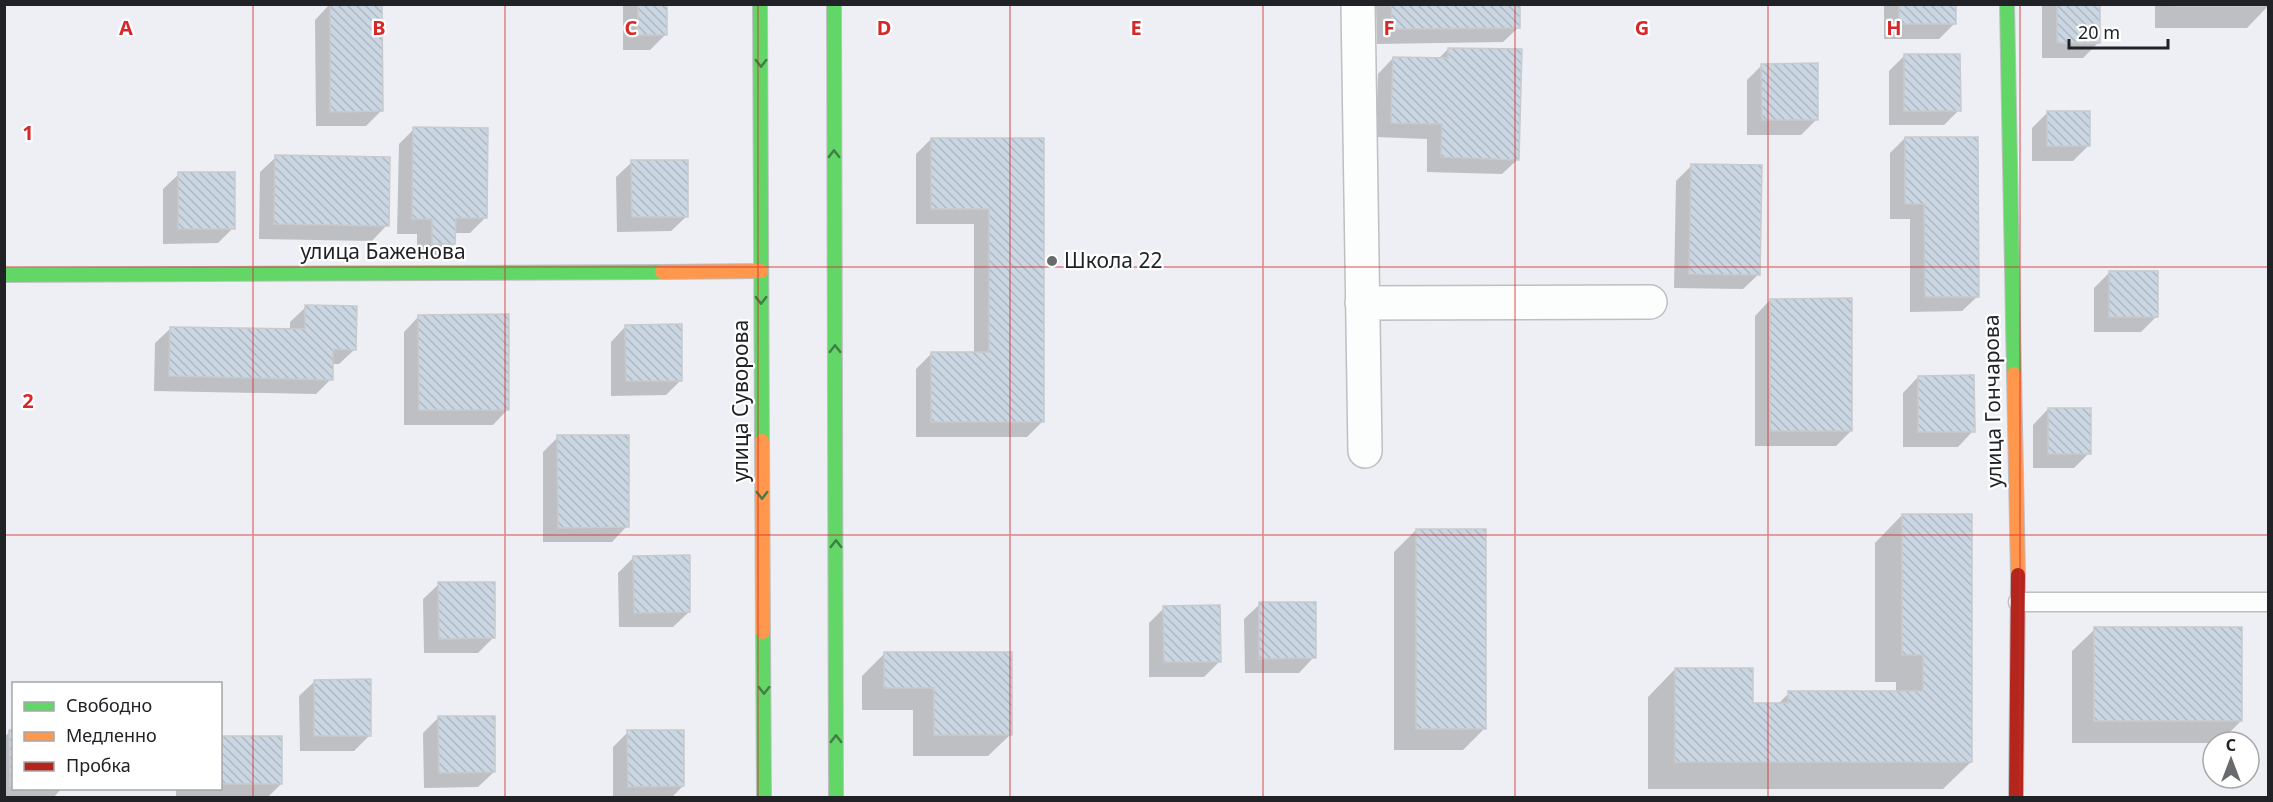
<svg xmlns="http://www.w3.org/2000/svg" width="2273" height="802" font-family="'Noto Sans',sans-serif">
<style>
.shadow{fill:#0003}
.building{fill:url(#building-back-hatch);stroke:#c8cacd;stroke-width:1.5}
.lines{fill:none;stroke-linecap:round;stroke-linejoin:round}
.lane-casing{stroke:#bebfc2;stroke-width:21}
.street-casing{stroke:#bebfc2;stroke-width:36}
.fast-casing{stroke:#bebfc2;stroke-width:16}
.slow-casing{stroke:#bebfc2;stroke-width:16}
.jam-casing{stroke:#bebfc2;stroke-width:16}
.lane{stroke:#fcfdfd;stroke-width:18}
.street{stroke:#fcfdfd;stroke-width:33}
.fast{stroke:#63d668;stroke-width:14}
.slow{stroke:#ff974d;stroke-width:14}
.jam{stroke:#b3261e;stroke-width:14}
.oneway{stroke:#427c47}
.grid{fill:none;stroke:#d62828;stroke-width:1.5;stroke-opacity:0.55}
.poi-dot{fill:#696a6e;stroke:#fff;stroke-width:2}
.labels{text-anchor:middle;stroke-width:4.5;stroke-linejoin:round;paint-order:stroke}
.street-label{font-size:21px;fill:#212226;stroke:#fff}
.poi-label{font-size:21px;fill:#212226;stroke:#fff;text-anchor:start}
.grid-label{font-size:20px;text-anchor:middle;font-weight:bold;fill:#d62828;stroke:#fff;stroke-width:4.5;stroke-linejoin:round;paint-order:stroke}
</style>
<defs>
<pattern id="building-back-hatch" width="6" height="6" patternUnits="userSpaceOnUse" patternTransform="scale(1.5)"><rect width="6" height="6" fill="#cad7e2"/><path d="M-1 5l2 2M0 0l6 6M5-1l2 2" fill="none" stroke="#adb8c2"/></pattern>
</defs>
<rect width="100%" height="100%" fill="#eeeff4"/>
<path class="shadow" d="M330 4 382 110 366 126H316L315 20Z
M623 4H666V34L650 50H623Z
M1376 4H1518L1519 27 1503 42 1377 44Z
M1884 4H1954V24L1939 39H1884Z
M2042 4H2098V43L2083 58H2042Z
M2155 4H2268V6L2247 28H2155Z
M1448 49 1518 159 1502 174 1427 172V139L1376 137 1378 74 1393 58 1438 59Z
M1904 56 1959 110 1944 125H1889V71Z
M1762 65 1817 119 1801 135H1747V80Z
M2047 113 2088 146 2073 161H2032V128Z
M414 129 485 218 470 233H454V244L439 259 417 258V234H397L399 144Z
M1905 138 1978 296 1962 311 1910 312V219H1890V153Z
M931 139H1043V421L1027 437H916V369L931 354H974V224H916V154Z
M276 157 387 225 372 241 259 239 260 172Z
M632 162 687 216 671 231 617 232 616 177Z
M1691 166 1759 274 1743 289 1674 288 1676 181Z
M179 174 233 228 218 243 163 244V189Z
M2110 272 2156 317 2141 332H2094V288Z
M1770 300 1851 431 1836 446H1755V316Z
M306 307 355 349 339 364H331V379L316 394 154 391 155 343 171 328 290 330V322Z
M419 316 508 409 493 425H404V332Z
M626 326 681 380 666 395 611 396V342Z
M1918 377 1973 431 1958 447H1903V393Z
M2048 409 2089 453 2074 468H2033V425Z
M558 437 627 526 612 542H543V452Z
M1902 515 1971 762 1943 789H1648V697L1675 669 1752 705H1777L1789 693H1896V682H1875V543Z
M1416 530 1485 728 1463 750H1394V552Z
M634 557 689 612 673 627H619L618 573Z
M439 584 494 637 478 653H424L423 599Z
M1260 604 1314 657 1299 673H1245L1244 619Z
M1164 608 1219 662 1204 677H1149V623Z
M2095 629 2241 721 2220 742 2213 743H2072V651Z
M884 654 1011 734 988 756H913V710H862V676Z
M315 681 370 735 354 751H300L299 696Z
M439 717 494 772 478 787 424 788 423 733Z
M10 732H14V788H62L53 798H4V737Z
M628 732 683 786 671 798H613V747Z
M220 737 281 784 267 798H176V788H220Z"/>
<path class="building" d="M330 4H382L383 111 330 112Z
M638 4H667V35H638Z
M1391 4H1520V28L1392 29Z
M1899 4H1956V24H1899Z
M2057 4H2100V43H2057Z
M2176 4H2268V6H2176Z
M1448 48 1522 49 1519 160 1441 157 1442 124 1391 123 1393 57 1448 58Z
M1904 54H1960L1961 111H1904Z
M1818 63V120H1762L1761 64Z
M2047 111H2090V146H2047Z
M413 127 488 128 487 218H456L455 244H432V219H412Z
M1905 137H1978L1979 297H1925L1924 204H1905Z
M931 138H1044V422H931V352H989V209H931Z
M275 155 390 157 389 226 274 224Z
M631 160H688V217H632Z
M1691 164 1762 165 1760 275 1689 274Z
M178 172H235V229H178Z
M2109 271H2158V317H2109Z
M1852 298V431H1770V299Z
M305 305 357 306 356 350 333 349V380L169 376 170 327 305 329Z
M509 314V410H419L418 315Z
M682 324V381H626L625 325Z
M1974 375 1975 432H1918V376Z
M2048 408H2091V454H2048Z
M557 435H629V527L558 528Z
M1902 514H1972V762H1675V668H1753V703H1788V691H1923V655H1902Z
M1416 529H1486V729H1416Z
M690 555V612L634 613 633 556Z
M438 582H495V638L439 639Z
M1259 602H1316V658L1259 659Z
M1220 605 1221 662H1164L1163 606Z
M2094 627H2242V721H2094Z
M884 652H1012V735H934V688H884Z
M371 679V736H314V680Z
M438 716H495V772L439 773Z
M9 730H14V787H10Z
M627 730H684V786L628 787Z
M220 736H282V784H220Z"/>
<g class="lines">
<g class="lane-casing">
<path id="lane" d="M2018 602H2268"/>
</g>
<g class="street-casing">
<path id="street" d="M1358 4 1365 451
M1362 303 1650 302"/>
</g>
<g class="fast-casing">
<path id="fast" d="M760 4 762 441
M834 4 836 798
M2007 4 2014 374
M4 275 662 272
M763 632 764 798"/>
</g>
<g class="slow-casing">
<path id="slow" d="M662 272 761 271
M2014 374 2018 575
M762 441 763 632"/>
</g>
<g class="jam-casing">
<path id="jam" d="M2016 798 2018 575"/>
</g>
<use href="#lane" class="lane"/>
<use href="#street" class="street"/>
<use href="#fast" class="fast"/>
<use href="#slow" class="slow"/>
<use href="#jam" class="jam"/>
</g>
<defs><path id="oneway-chevron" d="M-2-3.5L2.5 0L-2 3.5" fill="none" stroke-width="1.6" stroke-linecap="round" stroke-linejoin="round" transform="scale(1.5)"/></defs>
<g class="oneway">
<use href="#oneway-chevron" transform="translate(761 63) rotate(90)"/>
<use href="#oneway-chevron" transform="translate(834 154) rotate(-90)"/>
<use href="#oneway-chevron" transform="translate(761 300) rotate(90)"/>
<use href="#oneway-chevron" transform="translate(835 349) rotate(-90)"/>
<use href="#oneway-chevron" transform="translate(762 495) rotate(90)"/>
<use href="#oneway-chevron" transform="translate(836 544) rotate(-90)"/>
<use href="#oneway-chevron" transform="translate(764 690) rotate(90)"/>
<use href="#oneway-chevron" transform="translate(836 739) rotate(-90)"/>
</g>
<path class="grid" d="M253 4V798M505 4V798M758 4V798M1010 4V798M1263 4V798M1515 4V798M1768 4V798M2020 4V798M4 267H2268M4 535H2268"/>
<circle class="poi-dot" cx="1052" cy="261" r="6"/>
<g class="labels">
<g class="street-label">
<text x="383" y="259">улица Баженова</text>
<text transform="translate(741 401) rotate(-90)" y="7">улица Суворова</text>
<text transform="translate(1993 401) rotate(-91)" y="7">улица Гончарова</text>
</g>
<g class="poi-label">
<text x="1064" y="268">Школа 22</text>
</g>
</g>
<g class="grid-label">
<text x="126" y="35">A</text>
<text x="379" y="35">B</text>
<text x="631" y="35">C</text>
<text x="884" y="35">D</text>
<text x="1136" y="35">E</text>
<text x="1389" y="35">F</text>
<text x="1642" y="35">G</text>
<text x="1894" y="35">H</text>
<text x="28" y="140">1</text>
<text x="28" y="408">2</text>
</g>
<rect width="2273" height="802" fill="none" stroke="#212226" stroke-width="12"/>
<rect x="12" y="682" width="210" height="108" fill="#ffffff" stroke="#a6a7a8" stroke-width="1.5"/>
<rect x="24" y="702" width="30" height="9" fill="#63d668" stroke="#a6a7a8" stroke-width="1.5"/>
<text x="66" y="712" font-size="18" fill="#212226">Свободно</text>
<rect x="24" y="732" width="30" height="9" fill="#ff974d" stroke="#a6a7a8" stroke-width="1.5"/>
<text x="66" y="742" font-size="18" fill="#212226">Медленно</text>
<rect x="24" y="762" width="30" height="9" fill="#b3261e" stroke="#a6a7a8" stroke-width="1.5"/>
<text x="66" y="772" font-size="18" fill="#212226">Пробка</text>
<g transform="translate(2231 760)"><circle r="28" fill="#ffffff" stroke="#a6a7a8" stroke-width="1.5"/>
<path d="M0-4.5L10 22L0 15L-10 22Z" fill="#696a6e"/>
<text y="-9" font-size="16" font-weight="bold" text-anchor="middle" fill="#212226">С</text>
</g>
<path d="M2069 39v9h99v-9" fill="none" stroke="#212226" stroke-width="3"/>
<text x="2078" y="39" font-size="18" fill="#212226" stroke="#ffffff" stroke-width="4.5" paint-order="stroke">20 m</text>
</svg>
